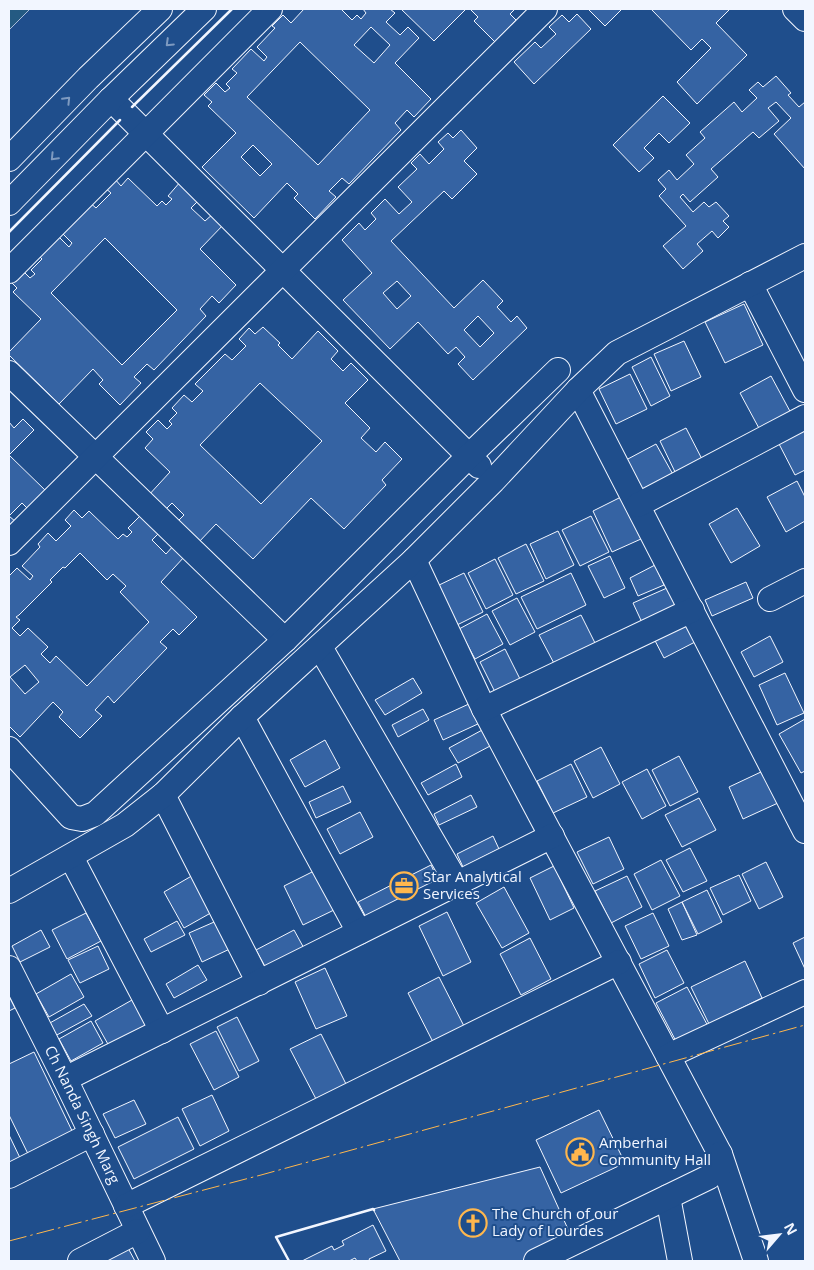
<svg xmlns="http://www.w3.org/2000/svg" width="814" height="1270" font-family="'Open Sans',sans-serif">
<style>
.green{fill:#245a82;stroke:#a8bbd7}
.building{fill:#3563a3;stroke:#f2f6ff;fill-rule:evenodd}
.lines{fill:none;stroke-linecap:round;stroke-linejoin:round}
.minor-casing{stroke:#f2f6ff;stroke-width:26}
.minor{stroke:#1f4e8c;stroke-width:24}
.wall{stroke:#f2f6ff;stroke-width:2.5}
.power{stroke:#ffb74d;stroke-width:1;stroke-dasharray:18 4 2.5 4;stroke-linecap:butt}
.oneway{stroke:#7e9ac0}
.labels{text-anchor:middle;stroke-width:4;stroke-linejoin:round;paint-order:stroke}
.poi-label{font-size:15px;fill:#f2f6ff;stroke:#1f4e8c;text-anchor:start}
.street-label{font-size:15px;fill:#f2f6ff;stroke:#1f4e8c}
</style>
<rect width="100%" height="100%" fill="#1f4e8c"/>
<path class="green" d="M9 9H30L9 30Z"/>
<path class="building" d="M304 9H341L352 20 357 15 361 19 366 13 363 9H390L395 13 386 22 400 35 408 27 419 38 395 63 431 99 414 117 407 110 395 123 401 130 349 184 342 178 329 191 336 197 315 219 294 198 298 194 287 183 254 218 202 167 236 133 208 106 212 102 204 95 216 83 225 92 230 88 226 84 237 73 232 69 251 49 264 61 267 57 257 47 275 28 272 26 283 15 291 23ZM371 27 390 45 374 63 354 45ZM300 42 370 110 318 165 247 97ZM253 145 272 164 260 176 241 157Z
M401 9H466L434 41Z
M470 9H515L510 14 516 20 495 42 474 21 478 17Z
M588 9H622L605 26Z
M651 9H730L716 23 747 55 697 104 677 82 711 48 702 39 691 50Z
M577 14 591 29 534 84 514 62 535 42 541 48 556 34 549 27 562 15 569 22Z
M776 76 791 93 788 95 799 107 805 102V169L774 134 791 118 776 102 768 108 779 121 759 138 753 132 711 169 718 177 690 202 683 194 680 197 693 212 704 202 709 207 716 202 729 216 723 221 729 227 718 238 712 231 697 244 703 251 683 269 663 246 686 226 659 196 666 189 658 180 669 170 677 180 694 164 686 155 705 138 700 132 734 102 742 112 757 98 749 90 758 82 763 87Z
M663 96 690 123 669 143 659 133 644 148 654 158 639 172 613 145Z
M461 130 477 148 464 161 477 174 452 199 444 191 391 241 454 308 483 280 503 301 497 307 511 322 517 316 527 328 473 380 458 364 465 357 456 347 448 354 418 322 390 349 343 300 372 273 342 240 359 223 365 230 376 219 371 213 385 199 399 214 412 202 398 187 417 169 411 163 420 154 429 164 444 149 438 142 448 133 453 138ZM397 281 411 296 397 309 383 293ZM478 316 494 333 480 347 464 330Z
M114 178 121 186 128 178 157 206 162 201 166 205 172 199 168 196 181 181 200 199 191 208 205 221 214 213 225 223 200 249 236 285 219 303 212 296 200 309 206 316 154 370 147 364 134 377 141 383 120 405 99 384 103 380 93 369 59 404 9 355V352L41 319 13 292 17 288 10 281 21 269 30 278 35 274 31 270 42 259 38 255 57 235 69 247 72 243 62 233 88 201 96 208 111 193 104 187ZM105 238 177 310 122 365 51 293Z
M744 304 763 345 725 363 705 322Z
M263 327 280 343 278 345 292 359 318 331 338 351 331 359 343 371 351 363 368 380 345 403 370 428 361 438 376 452 385 442 402 459 382 480 386 485 344 529 311 498 253 559 216 524 197 544 175 524 184 515 172 503 163 512 147 497 170 472 145 448 153 439 146 432 158 420 167 429 172 424 169 421 177 413 172 408 184 395 192 402 203 391 195 384 225 354 232 360 246 346 239 339 249 328 255 334ZM260 383 322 441 261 504 200 445Z
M684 341 701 377 671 391 654 354Z
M651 357 670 396 651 406 632 367Z
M630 374 647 409 616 424 599 389Z
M771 376 792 415 761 432 740 393Z
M23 419 34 430 9 455 46 491 28 509 22 503 9 516 16 522 9 529V422L14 428Z
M686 428 704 463 677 476 660 441Z
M805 429V470L795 475 778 442Z
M656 444 675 478 645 495 626 460Z
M797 481 805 497V521L786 532 767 497Z
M621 497 641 539 612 552 593 511Z
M737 508 760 546 731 563 709 524Z
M74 510 82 518 89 511 118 539 123 534 127 537 132 532 128 528 142 514 160 532 152 540 166 554 174 545 185 556 161 582 197 617 179 635 173 629 160 642 167 648 114 703 108 696 95 710 102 716 80 738 59 717 63 712 53 702 20 737 9 726V576L17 568 30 580 33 576 22 566 40 547 38 544 48 533 56 541 71 526 65 520ZM80 553 107 580 113 574 126 586 120 592 149 622 87 686 56 656 50 663 41 654 48 647 28 628 20 636 12 628 20 620 16 617 19 615 52 582 50 580 63 567 65 568ZM25 665 39 682 25 694 10 677Z
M591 516 609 552 580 566 562 530Z
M558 531 574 565 546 579 530 544Z
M526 544 544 581 516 594 498 558Z
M610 556 625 588 604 598 588 566Z
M495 559 513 595 486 609 468 573Z
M655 565 664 585 638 596 630 578Z
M464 573 483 612 455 626 435 587Z
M571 573 586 605 537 629 521 597Z
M746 582 753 598 712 616 705 600Z
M667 588 679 613 645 629 633 603Z
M517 598 535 632 510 645 492 611Z
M487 614 503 644 475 659 459 629Z
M581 615 598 649 557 669 539 635Z
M682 617 695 642 664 658 651 633Z
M770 636 783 662 754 677 741 652Z
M505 649 521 681 496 694 480 662Z
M785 673 804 713 777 725 759 685Z
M413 678 422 693 385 715 375 700Z
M471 703 480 723 443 740 434 720Z
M423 709 429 720 398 737 392 725Z
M805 719V771L801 773 779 734Z
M484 729 492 745 458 763 449 748Z
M325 740 340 768 305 787 290 760Z
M601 747 620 784 593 798 574 761Z
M679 756 698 792 670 806 652 770Z
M456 764 462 777 428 795 421 783Z
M571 764 587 797 553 813 537 781Z
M647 769 666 806 642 819 622 782Z
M763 771 778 803 743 819 729 787Z
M343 786 351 802 316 818 309 802Z
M471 795 477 807 439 825 434 814Z
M699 798 716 830 682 847 665 815Z
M360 812 373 837 340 854 327 829Z
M493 836 499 849 463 867 457 854Z
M609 837 624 869 593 884 577 852Z
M690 848 707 881 683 892 666 860Z
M661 860 680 896 652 910 634 874Z
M766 862 783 897 759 909 742 874Z
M431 865 440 884 368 921 358 902Z
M554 866 574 908 550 920 530 878Z
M314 871 334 910 303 925 284 886Z
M195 874 216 910 184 928 164 892Z
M739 875 751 901 723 915 710 888Z
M627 876 642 907 611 923 595 891Z
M504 887 529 933 502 948 476 903Z
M707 890 722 922 698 934 682 902Z
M682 902 697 935 682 940 668 909Z
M447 912 471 962 443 976 419 926Z
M86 913 101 941 67 959 52 930Z
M653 913 669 946 641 959 625 926Z
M221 919 234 947 202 962 189 933Z
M177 921 185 935 151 952 144 939Z
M41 930 50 947 20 962 12 946Z
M294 930 306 952 268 972 256 950Z
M805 937V969L793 943Z
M530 938 551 979 521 995 500 954Z
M98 946 109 969 80 983 68 960Z
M667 950 684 983 655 998 639 964Z
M745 961 762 998 709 1024 691 987Z
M198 965 207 980 174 998 166 984Z
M325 968 347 1016 316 1029 295 982Z
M71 974 84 997 49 1017 36 994Z
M439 977 466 1030 435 1046 408 993Z
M687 987 709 1028 678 1045 656 1003Z
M9 996 15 1008 9 1011Z
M132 1000 146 1025 109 1046 95 1021Z
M84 1004 92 1016 55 1036 48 1024Z
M237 1017 259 1061 239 1071 217 1027Z
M91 1021 103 1043 71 1061 59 1039Z
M216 1031 239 1077 214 1090 190 1044Z
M321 1034 346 1084 316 1099 290 1049Z
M34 1052 75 1137 30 1158 9 1115V1064Z
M212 1095 229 1131 200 1146 182 1109Z
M134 1100 146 1124 115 1138 103 1114Z
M599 1110 625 1163 561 1193 536 1140Z
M178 1117 194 1149 134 1179 118 1147Z
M9 1135 22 1162 9 1168Z
M540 1167 572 1238 523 1261H400L373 1209Z
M373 1225 386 1251 369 1259 370 1261H357L355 1258 349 1261H302L332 1246 334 1250 344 1245 342 1241Z
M128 1248 135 1261H105Z"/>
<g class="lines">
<g class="minor-casing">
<g id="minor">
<path d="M795 9 805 19"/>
<path d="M111 99 479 466"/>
<path d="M9 159 88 78 160 9"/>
<path d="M9 203 111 99 204 9"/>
<path d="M9 271 270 9"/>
<path d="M750 284 805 390"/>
<path d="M9 373 285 640"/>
<path d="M578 390 805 831"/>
<path d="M638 505 805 417"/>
<path d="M9 543 545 9"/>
<path d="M414 560 484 709 720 1154 756 1261"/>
<path d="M770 599 805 581"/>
<path d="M320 647 457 883"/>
<path d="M484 709 692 610"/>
<path d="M242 717 359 932"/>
<path d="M9 749 71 817 82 819 95 814 285 640 469 456 558 370"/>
<path d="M163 795 259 983"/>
<path d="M71 857 162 1031"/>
<path d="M9 891 125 825 163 795 242 717 414 560 493 481 578 390 617 353 805 256"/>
<path id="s1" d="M9 968 65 1079 153 1261"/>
<path d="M668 1056 805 992"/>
<path d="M65 1079 552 836"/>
<path d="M9 1176 92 1134"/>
<path d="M668 1197 680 1261"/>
<path d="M126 1206 619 962"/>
<path d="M80 1261 138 1231"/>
<path d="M536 1261 709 1177 721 1164 720 1154"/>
</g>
</g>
<use href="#minor" class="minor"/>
<path class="wall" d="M132 107 232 9
M9 232 120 120
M289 1261 276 1237 373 1209 374 1210"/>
<path class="power" d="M9 1241 261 1175 805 1025"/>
</g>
<defs><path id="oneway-chevron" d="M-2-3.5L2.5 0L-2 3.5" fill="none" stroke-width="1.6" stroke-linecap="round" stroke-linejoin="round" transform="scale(1.25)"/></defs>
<g class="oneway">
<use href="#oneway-chevron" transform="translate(169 43) rotate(136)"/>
<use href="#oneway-chevron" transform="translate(67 100) rotate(-46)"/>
<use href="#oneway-chevron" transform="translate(54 157) rotate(134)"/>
</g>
<defs>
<g id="office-ring" transform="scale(1.4375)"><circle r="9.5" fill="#1f4e8c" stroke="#ffb74d" stroke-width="1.5"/><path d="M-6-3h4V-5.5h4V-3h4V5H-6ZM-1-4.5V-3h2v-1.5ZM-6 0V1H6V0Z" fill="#ffb74d"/></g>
<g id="civic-ring" transform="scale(1.4375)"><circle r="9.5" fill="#1f4e8c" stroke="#ffb74d" stroke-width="1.5"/><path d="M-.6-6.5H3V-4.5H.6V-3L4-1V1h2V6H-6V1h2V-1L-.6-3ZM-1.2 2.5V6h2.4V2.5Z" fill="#ffb74d"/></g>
<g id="church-ring" transform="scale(1.4375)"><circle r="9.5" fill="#1f4e8c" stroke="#ffb74d" stroke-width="1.5"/><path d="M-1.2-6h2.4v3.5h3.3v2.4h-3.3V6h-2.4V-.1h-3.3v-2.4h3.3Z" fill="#ffb74d"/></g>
</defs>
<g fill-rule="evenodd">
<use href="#office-ring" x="404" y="886"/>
<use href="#civic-ring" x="580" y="1152"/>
<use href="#church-ring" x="473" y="1223"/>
</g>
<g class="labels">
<g class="poi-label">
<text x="423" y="882">Star Analytical<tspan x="423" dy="17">Services</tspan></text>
<text x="599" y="1148">Amberhai<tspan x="599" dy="17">Community Hall</tspan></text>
<text x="492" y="1219">The Church of our<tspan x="492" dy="17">Lady of Lourdes</tspan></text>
</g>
<g class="street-label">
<text dy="5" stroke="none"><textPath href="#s1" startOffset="164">Ch Nanda Singh Marg</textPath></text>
</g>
</g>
<rect width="814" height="1270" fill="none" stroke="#f2f6ff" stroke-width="20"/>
<g transform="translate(779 1235) rotate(62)" stroke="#1f4e8c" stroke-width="4" paint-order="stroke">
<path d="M0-4L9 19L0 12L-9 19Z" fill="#f2f6ff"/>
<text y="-8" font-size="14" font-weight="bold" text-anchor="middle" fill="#f2f6ff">N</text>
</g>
</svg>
